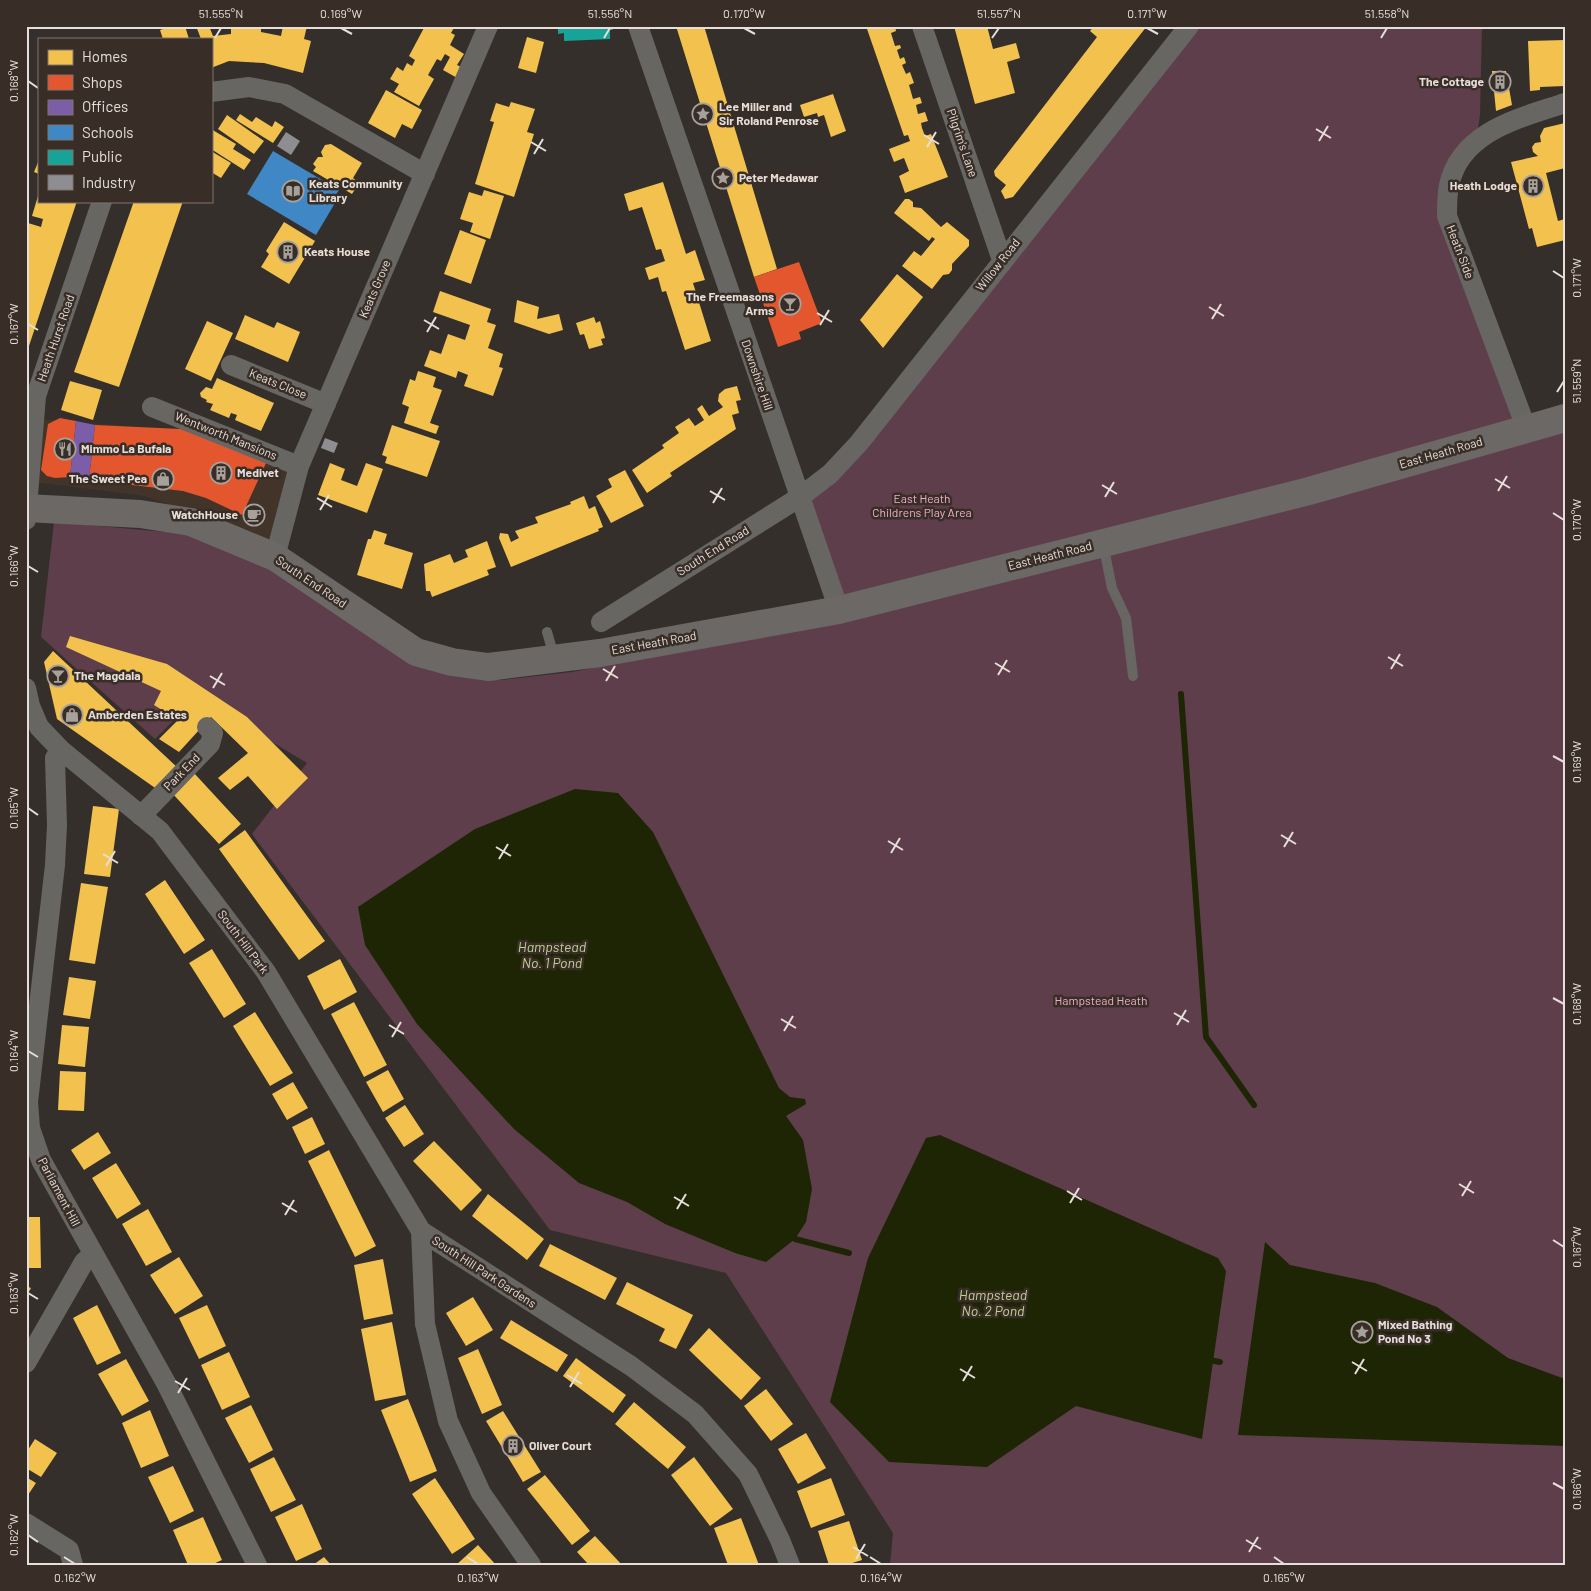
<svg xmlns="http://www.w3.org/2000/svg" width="1591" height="1591" font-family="Barlow,sans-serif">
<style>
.built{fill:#43342a}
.green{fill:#5f3e4c}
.water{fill:#1e2504}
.homes{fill:#f2c14e}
.shops{fill:#e4572e}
.offices{fill:#7b5ea7}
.schools{fill:#3f88c5}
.public{fill:#17a398}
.industry{fill:#8d8d92}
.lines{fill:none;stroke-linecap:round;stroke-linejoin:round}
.stream{stroke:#1e2504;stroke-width:6}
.lane{stroke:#676663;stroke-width:10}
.street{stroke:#676663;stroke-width:20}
.secondary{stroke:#6b6865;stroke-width:28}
.ticks{fill:none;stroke:#e5ded9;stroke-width:2}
.labels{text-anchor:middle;stroke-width:5;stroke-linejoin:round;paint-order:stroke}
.poi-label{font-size:12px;font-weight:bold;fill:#e5ded9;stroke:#392e27;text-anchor:start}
.street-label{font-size:12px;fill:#e5ded9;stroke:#392e27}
.park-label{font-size:12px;fill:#f1acca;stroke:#392e27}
.water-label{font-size:14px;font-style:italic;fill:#bfd18f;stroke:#392e27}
.neatline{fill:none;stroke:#e5ded9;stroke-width:2}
.ticks-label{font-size:12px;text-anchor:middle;fill:#e5ded9}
</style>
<rect width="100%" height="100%" fill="#352f2b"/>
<path class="built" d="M26 418 178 430 304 472 275 541 144 496 26 481Z"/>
<path class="green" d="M1189 26H1482L1480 115 1476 142 1447 216 1527 430 1565 418V1565H890L893 1533 726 1273 550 1230 252 834 307 763 197 697 155 739 41 637 54 522 188 534 262 565 471 678 502 680 572 672 834 621 800 497 830 474Z"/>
<path class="water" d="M575 789 618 793 653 832 779 1088 790 1097 805 1099 806 1104 786 1116 803 1140 812 1189 806 1222 795 1239 766 1262 735 1253 665 1224 627 1202 579 1183 514 1129 417 1024 365 945 358 907 475 829Z
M940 1135 1218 1258 1226 1271 1202 1439 1076 1406 987 1467 889 1462 830 1402 868 1258 926 1138Z
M1265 1242 1290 1265 1375 1283 1437 1307 1508 1358 1565 1379V1446L1238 1435Z"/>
<path class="homes" d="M172 26H185L189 39H163L160 30Z
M196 26H209L213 36 231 34V29H237L238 26H261V32L281 36 283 26H307L304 39 311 41 303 73 264 63 246 62 229 61 211 68V39H201Z
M425 26H455L451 33 455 35 450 45 464 54 457 65 465 69 459 79 443 70 450 57 445 54 441 61 437 59 428 75 434 79 419 106 394 92 399 84 390 79 397 67 403 71 407 63 412 66 415 60 409 56Z
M676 26H704L777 269 754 277Z
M866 26H895L896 31 891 33 895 46 900 45 901 48 897 50 900 59 904 57 906 63 902 65 906 74 910 72 914 83 909 85 913 99 920 97 922 103 916 105 918 114 925 112 928 121 921 123 922 128 925 136 931 134 948 177 905 193 899 176 909 171 904 158 894 162 889 149 910 141 908 135 904 136Z
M954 26H987L993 49 1016 43 1020 58 1007 62 1015 93 975 104Z
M1094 26H1147L1013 197 1005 199 1001 191 1006 185 995 176 994 171 1097 37 1090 31Z
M527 37 544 42 536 73 518 68Z
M1565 40V86L1540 87V90L1530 91 1528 41Z
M1492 71H1506L1512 105 1496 111Z
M386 90 422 110 412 129 402 124 395 138 368 123Z
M833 94 846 131 831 137 824 115 818 117 817 113 804 117 800 105Z
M511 102 535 109 527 132 534 134 514 197 475 184 494 122 490 121 496 103 509 107Z
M240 114 252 122 256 117 272 127 275 121 284 127 273 143 236 120Z
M227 115 264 141 254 154 218 129Z
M1565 123V168L1546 173 1558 221 1565 219V240L1537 247 1532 228 1529 229 1511 162 1538 156 1533 152 1532 147 1535 143 1541 142 1540 136 1544 128Z
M211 129 236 144 233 149 251 160 244 170 211 149Z
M331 144 362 163 353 178 359 183 352 194 313 171 316 167 313 164 318 157H323L321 152 325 145Z
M211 151 231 163 221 178 211 172Z
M39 160V174L34 172Z
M663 182 686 254 695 250 705 280 693 283 711 341 685 350 666 291 662 292 658 277 649 280 645 268 665 261 661 249 656 250 642 207 629 211 624 194Z
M484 190 504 196 490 239 470 232 473 223 460 219 469 192 482 196Z
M38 196 39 201H77L27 352 26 228 28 223 41 227 43 219 32 216Z
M905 199H909L913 202V207L921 208 941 227 947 222 969 240V246L952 264V270L949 274 943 275 932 289 902 266 914 251 921 256 935 239 932 237 929 241 894 213Z
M134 201H183L119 387 74 372Z
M284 222 315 241 289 284 261 267 269 254 266 251Z
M460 230 486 240 471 284 444 274Z
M897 274 923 297 883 348 860 320Z
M440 291 491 309 487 322 496 325 488 348 503 354 499 367 503 368 493 396 464 386 468 375 458 371 456 378 424 366 430 350 441 354 448 334 465 340 470 325 433 312Z
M517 300 539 307 537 319 559 314 563 330 549 334 514 322Z
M245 315 274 328 277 322 300 332 288 362 235 339Z
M594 317 596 323 600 321 605 338 601 339 603 345 589 349 584 334 580 335 576 323Z
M207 321 233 333 211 381 185 369Z
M418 371 436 377 433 387 442 390 430 423 439 426 436 434 404 423 409 407 402 404 410 379 415 381Z
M217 378 274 403 261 431 235 420 237 415 231 413 229 418 210 410 213 404 206 402 207 400 201 397 200 393 206 387 212 389Z
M70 381 102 390 93 420 61 410Z
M737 386 741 400 736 401 739 413 732 415 736 429 670 473 672 476 647 493 632 470 664 448 662 445 679 433 675 427 689 418 695 426 704 420 697 409 702 405 709 416 723 407 718 401 719 394 725 389Z
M392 425 440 441 427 477 385 463 387 457 382 455Z
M330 463 345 469 341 480 357 486 366 463 383 469 367 513 318 495Z
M625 470 644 506 611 523 596 496 612 487 608 479Z
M584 496 589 509 595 506 603 527 598 529 599 531 511 567 499 538 500 533 508 534 511 542 519 538 515 531 538 523 535 517 571 504 570 502Z
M374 530 387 534 384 544 413 553 402 589 357 575 368 539H371Z
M487 541 496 567 487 570 489 575 432 597 430 591H426L424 564 450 554 454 563 468 557 465 550Z
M70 636 167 664 247 717 308 778 277 809 248 776 230 790 218 778 248 753 211 717 179 752 159 739 178 720 154 705 161 691 66 647Z
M53 651 179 769 158 790 57 719 44 662Z
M194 773 241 824 219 844 172 793Z
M93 806 119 809 110 877 84 874Z
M245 830 325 941 299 960 219 849Z
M165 880 205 940 184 954 145 894Z
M81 883 108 887 95 964 69 960Z
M212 949 246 1004 224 1018 189 963Z
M340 959 357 992 324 1010 307 976Z
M69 977 96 981 90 1019 63 1015Z
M354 1002 387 1065 364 1077 331 1014Z
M255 1012 293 1073 270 1086 233 1026Z
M62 1025 89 1027 85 1067 58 1064Z
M388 1070 404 1099 383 1112 366 1082Z
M60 1071 86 1072 84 1111 58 1110Z
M293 1082 308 1108 287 1120 272 1094Z
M405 1105 424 1134 404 1147 385 1118Z
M312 1117 325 1144 305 1154 292 1127Z
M98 1132 111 1153 84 1170 71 1150Z
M434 1141 482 1190 461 1211 413 1161Z
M329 1150 376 1246 355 1257 308 1161Z
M116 1163 141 1204 117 1219 92 1178Z
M488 1194 544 1239 527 1260 472 1216Z
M148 1209 172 1252 146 1266 122 1224Z
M26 1217H40L41 1268H26Z
M550 1244 617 1278 605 1300 539 1266Z
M179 1257 203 1296 175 1314 150 1275Z
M383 1259 393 1314 364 1320 354 1265Z
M627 1282 693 1315 676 1349 659 1341 665 1329 616 1304Z
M26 1286 31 1288 26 1297Z
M473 1297 493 1330 466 1346 446 1313Z
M97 1305 121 1353 97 1365 73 1318Z
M207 1305 226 1346 199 1359 179 1318Z
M511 1320 568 1355 557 1372 500 1338Z
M392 1322 406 1395 375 1401 361 1329Z
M709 1328 761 1378 741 1400 689 1350Z
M478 1349 502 1405 482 1414 458 1358Z
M229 1352 250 1397 222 1410 201 1365Z
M576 1358 626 1395 613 1413 563 1376Z
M126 1359 149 1401 122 1416 98 1374Z
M766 1389 793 1424 771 1441 744 1406Z
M408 1399 437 1471 410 1482 381 1410Z
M634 1402 686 1447 668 1469 615 1424Z
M251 1405 273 1450 249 1463 225 1418Z
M150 1410 169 1456 141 1468 122 1423Z
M503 1411 541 1472 523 1482 486 1421Z
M806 1433 826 1468 798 1484 778 1449Z
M35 1439 57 1453 41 1477 26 1468V1453Z
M274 1457 296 1500 271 1512 250 1469Z
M694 1457 733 1509 710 1526 671 1475Z
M173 1466 194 1511 170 1523 148 1477Z
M545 1475 590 1531 572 1545 527 1489Z
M26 1477 36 1483 26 1498Z
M435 1478 475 1539 452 1554 412 1494Z
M831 1478 845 1515 811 1528 797 1491Z
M302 1504 322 1549 296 1561 275 1517Z
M203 1517 222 1560 211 1565H188L173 1530Z
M741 1518 759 1565H728L714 1528Z
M849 1521 862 1560 846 1565H829L818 1531Z
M595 1536 622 1565H589L577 1552Z
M478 1545 496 1565H456Z
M324 1557 331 1565H313Z"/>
<path class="shops" d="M799 262 822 323 799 332 801 339 778 347 754 277Z
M60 418 76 421 70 477 55 478 47 476 41 470 48 424Z
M95 425 181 429 267 461 242 515 206 498 183 491 89 480Z"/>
<path class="offices" d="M76 421 95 425 89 480 70 477Z"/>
<path class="schools" d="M273 151 339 190 335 196 338 198 316 235 247 194Z"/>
<path class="public" d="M558 26H612L613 30H610V39L564 41V33L558 34Z"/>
<path class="industry" d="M286 132 300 141 291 155 277 146Z
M325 438 338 443 334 453 321 448Z"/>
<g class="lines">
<path class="stream" d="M1181 694 1206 1037 1254 1105
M790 1233 795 1239 849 1253
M1204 1359 1220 1362"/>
<path class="lane" d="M1103 544 1112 588 1126 618 1133 676
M547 632 554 656"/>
<path class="street" d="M638 26 839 610
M922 26 1002 260
M211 92 249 87 285 94 425 174
M231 365 326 404
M152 407 299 466
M1527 430 1447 216C1447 206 1447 195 1449 185 1461 131 1520 118 1565 103
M26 520 36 396 102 201
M275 557 299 466 488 26
M601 622 800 497 830 474 859 443 1189 26
M26 688 30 706 39 727 61 750 160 831 266 972 421 1231 631 1366 695 1414 748 1474 780 1540 790 1565
M61 750 55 758 57 825 55 865 28 1102 30 1128 41 1160 166 1383 257 1565
M141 816 210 744 213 733 207 727
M421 1231 425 1324 448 1421 481 1493 531 1565
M26 1363 84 1262 93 1254
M26 1523 69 1550 73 1565"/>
<path class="secondary" d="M26 508 140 514 191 522 275 557 416 652 452 662 488 667 600 653 839 610 1309 491 1565 418"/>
</g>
<path class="ticks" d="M341 28 352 34M744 28 755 34M1147 28 1158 34M215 38 221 28M604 38 610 28M992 38 999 28M1381 38 1387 28M28 81 38 88M1316 129 1331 138M924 135 939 144M1319 141 1328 126M531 142 546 151M927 147 936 132M534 154 543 139M1553 271 1564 278M1209 307 1224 316M817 313 832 322M1212 319 1221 304M424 320 439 329M28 324 38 330M820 325 829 310M427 332 436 317M1557 392 1564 381M1495 479 1510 488M1102 485 1117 494M710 491 725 500M1498 491 1507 476M1105 497 1114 482M317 498 332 507M713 503 722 488M320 510 329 495M1553 513 1564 520M28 566 38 572M1388 657 1403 666M995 663 1010 672M603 669 618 678M1391 669 1400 654M998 675 1007 660M210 676 225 685M606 681 615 666M213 688 222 673M1553 756 1564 762M28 808 38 815M1281 835 1296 844M888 841 903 850M496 847 511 856M1284 847 1293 832M891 853 900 838M103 854 118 863M499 859 508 844M106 866 115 851M1553 998 1564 1004M1174 1013 1189 1022M781 1019 796 1028M389 1025 404 1034M1177 1025 1186 1010M784 1031 793 1016M392 1037 401 1022M28 1051 38 1057M1459 1184 1474 1193M1067 1191 1082 1200M1462 1196 1471 1181M674 1197 689 1206M282 1203 297 1212M1070 1203 1079 1188M677 1209 686 1194M285 1215 294 1200M1553 1240 1564 1247M28 1293 38 1299M1352 1362 1367 1371M960 1369 975 1378M1355 1374 1364 1359M567 1375 582 1384M175 1381 190 1390M963 1381 972 1366M570 1387 579 1372M178 1393 187 1378M1553 1483 1564 1489M28 1535 38 1542M1246 1540 1261 1549M853 1547 868 1556M1249 1552 1258 1537M64 1557 75 1564M467 1557 478 1564M870 1557 881 1564M1274 1557 1284 1564M856 1559 865 1544"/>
<defs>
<g id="building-ring" transform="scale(1.125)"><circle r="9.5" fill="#392e27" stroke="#a7a19c" stroke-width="1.5"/><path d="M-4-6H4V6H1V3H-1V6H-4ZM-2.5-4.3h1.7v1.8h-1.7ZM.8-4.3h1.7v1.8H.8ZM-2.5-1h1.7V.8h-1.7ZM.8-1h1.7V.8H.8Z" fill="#a7a19c"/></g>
<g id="sight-ring" transform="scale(1.125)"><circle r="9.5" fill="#392e27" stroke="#a7a19c" stroke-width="1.5"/><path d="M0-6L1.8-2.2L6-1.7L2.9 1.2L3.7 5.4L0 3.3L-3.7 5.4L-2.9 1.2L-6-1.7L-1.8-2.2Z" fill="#a7a19c"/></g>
<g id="library-ring" transform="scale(1.125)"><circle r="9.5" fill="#392e27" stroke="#a7a19c" stroke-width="1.5"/><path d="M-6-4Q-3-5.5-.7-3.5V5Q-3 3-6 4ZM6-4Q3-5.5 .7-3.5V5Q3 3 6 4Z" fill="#a7a19c"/></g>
<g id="bar-ring" transform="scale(1.125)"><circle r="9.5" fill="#392e27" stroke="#a7a19c" stroke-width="1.5"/><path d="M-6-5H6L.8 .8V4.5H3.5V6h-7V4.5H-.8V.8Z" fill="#a7a19c"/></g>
<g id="restaurant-ring" transform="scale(1.125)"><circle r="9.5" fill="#392e27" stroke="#a7a19c" stroke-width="1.5"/><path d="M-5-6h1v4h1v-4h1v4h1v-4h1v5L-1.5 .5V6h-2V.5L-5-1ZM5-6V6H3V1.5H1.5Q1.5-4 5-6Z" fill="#a7a19c"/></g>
<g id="shop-ring" transform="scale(1.125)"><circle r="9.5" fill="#392e27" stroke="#a7a19c" stroke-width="1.5"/><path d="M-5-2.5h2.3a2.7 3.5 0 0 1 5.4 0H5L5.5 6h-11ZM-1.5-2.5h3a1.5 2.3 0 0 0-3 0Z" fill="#a7a19c"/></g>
<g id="cafe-ring" transform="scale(1.125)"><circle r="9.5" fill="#392e27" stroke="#a7a19c" stroke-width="1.5"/><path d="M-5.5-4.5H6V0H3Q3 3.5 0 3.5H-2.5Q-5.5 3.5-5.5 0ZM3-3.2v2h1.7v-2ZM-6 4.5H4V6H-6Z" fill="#a7a19c"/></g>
</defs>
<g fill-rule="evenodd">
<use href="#building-ring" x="1500" y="82"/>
<use href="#sight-ring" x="703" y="114"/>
<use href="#sight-ring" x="723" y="178"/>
<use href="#building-ring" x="1533" y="186"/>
<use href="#library-ring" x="293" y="191"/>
<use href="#building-ring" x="288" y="252"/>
<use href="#bar-ring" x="790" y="304"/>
<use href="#restaurant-ring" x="65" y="449"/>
<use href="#building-ring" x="221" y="473"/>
<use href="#shop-ring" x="163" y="479"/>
<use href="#cafe-ring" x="254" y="515"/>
<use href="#bar-ring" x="58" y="676"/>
<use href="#shop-ring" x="72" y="715"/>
<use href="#sight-ring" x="1362" y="1332"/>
<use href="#building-ring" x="513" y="1446"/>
</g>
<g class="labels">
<g class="poi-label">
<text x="1484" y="86" text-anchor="end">The Cottage</text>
<text x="719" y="111">Lee Miller and<tspan x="719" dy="14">Sir Roland Penrose</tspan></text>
<text x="739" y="182">Peter Medawar</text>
<text x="309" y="188">Keats Community<tspan x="309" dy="14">Library</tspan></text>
<text x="1517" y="190" text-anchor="end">Heath Lodge</text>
<text x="304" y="256">Keats House</text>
<text x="774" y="301" text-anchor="end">The Freemasons<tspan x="774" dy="14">Arms</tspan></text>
<text x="81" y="453">Mimmo La Bufala</text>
<text x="237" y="477">Medivet</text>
<text x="147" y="483" text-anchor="end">The Sweet Pea</text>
<text x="238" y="519" text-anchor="end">WatchHouse</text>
<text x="74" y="680">The Magdala</text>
<text x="88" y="719">Amberden Estates</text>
<text x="1378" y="1329">Mixed Bathing<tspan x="1378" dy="14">Pond No 3</tspan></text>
<text x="529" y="1450">Oliver Court</text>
</g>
<g class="street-label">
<text transform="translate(962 143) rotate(71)" y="4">Pilgrim's Lane</text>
<text transform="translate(1460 252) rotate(69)" y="4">Heath Side</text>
<text transform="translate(998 265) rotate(-52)" y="4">Willow Road</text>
<text transform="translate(375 289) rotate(-67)" y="4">Keats Grove</text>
<text transform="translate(56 338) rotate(-71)" y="4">Heath Hurst Road</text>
<text transform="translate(757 375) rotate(71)" y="4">Downshire Hill</text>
<text transform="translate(278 384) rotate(22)" y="4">Keats Close</text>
<text transform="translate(226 436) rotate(22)" y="4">Wentworth Mansions</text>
<text transform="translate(1441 453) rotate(-16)" y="4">East Heath Road</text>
<text transform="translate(713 551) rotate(-32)" y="4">South End Road</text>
<text transform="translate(1050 556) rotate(-14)" y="4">East Heath Road</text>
<text transform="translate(311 582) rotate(34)" y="4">South End Road</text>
<text transform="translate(654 643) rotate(-10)" y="4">East Heath Road</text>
<text transform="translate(182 772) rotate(-46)" y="4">Park End</text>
<text transform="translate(243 942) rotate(53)" y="4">South Hill Park</text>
<text transform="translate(59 1192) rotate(62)" y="4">Parliament Hill</text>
<text transform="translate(484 1272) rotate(33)" y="4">South Hill Park Gardens</text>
</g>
<g class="park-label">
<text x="922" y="503">East Heath<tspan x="922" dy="14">Childrens Play Area</tspan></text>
<text x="1101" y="1005">Hampstead Heath</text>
</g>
<g class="water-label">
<text x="552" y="952">Hampstead<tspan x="552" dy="16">No. 1 Pond</tspan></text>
<text x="993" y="1300">Hampstead<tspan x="993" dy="16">No. 2 Pond</tspan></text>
</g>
</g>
<rect width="1591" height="1591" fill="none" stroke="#392e27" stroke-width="55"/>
<rect x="38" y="38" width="175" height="165" fill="#392e27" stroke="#7e746e"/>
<rect x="48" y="50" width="25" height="15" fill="#f2c14e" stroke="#7e746e"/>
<text x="82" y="62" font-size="15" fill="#e5ded9">Homes</text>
<rect x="48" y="75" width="25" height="15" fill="#e4572e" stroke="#7e746e"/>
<text x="82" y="88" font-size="15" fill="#e5ded9">Shops</text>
<rect x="48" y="100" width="25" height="15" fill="#7b5ea7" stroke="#7e746e"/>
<text x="82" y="112" font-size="15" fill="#e5ded9">Offices</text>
<rect x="48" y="125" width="25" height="15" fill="#3f88c5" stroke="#7e746e"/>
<text x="82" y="138" font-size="15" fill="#e5ded9">Schools</text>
<rect x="48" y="150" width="25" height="15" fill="#17a398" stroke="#7e746e"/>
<text x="82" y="162" font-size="15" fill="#e5ded9">Public</text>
<rect x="48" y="175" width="25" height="15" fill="#8d8d92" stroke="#7e746e"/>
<text x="82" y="188" font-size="15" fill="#e5ded9">Industry</text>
<rect x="28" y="28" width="1536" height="1536" class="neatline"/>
<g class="ticks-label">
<text x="221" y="18">51.555°N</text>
<text x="341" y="18">0.169°W</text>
<text x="610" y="18">51.556°N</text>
<text x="744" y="18">0.170°W</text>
<text x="999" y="18">51.557°N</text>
<text x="1147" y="18">0.171°W</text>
<text x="1387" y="18">51.558°N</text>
<text transform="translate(14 81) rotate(-90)" y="4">0.168°W</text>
<text transform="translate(1577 278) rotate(-90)" y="4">0.171°W</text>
<text transform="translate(14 324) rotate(-90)" y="4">0.167°W</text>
<text transform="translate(1577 381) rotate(-90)" y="4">51.559°N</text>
<text transform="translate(1577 520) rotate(-90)" y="4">0.170°W</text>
<text transform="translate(14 566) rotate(-90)" y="4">0.166°W</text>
<text transform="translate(1577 762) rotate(-90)" y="4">0.169°W</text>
<text transform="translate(14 808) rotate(-90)" y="4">0.165°W</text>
<text transform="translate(1577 1004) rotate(-90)" y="4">0.168°W</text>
<text transform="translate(14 1051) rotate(-90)" y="4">0.164°W</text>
<text transform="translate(1577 1247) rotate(-90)" y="4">0.167°W</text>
<text transform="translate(14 1293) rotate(-90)" y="4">0.163°W</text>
<text transform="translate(1577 1489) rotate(-90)" y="4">0.166°W</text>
<text transform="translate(14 1535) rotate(-90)" y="4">0.162°W</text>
<text x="75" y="1582">0.162°W</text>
<text x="478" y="1582">0.163°W</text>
<text x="881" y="1582">0.164°W</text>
<text x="1284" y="1582">0.165°W</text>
</g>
</svg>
